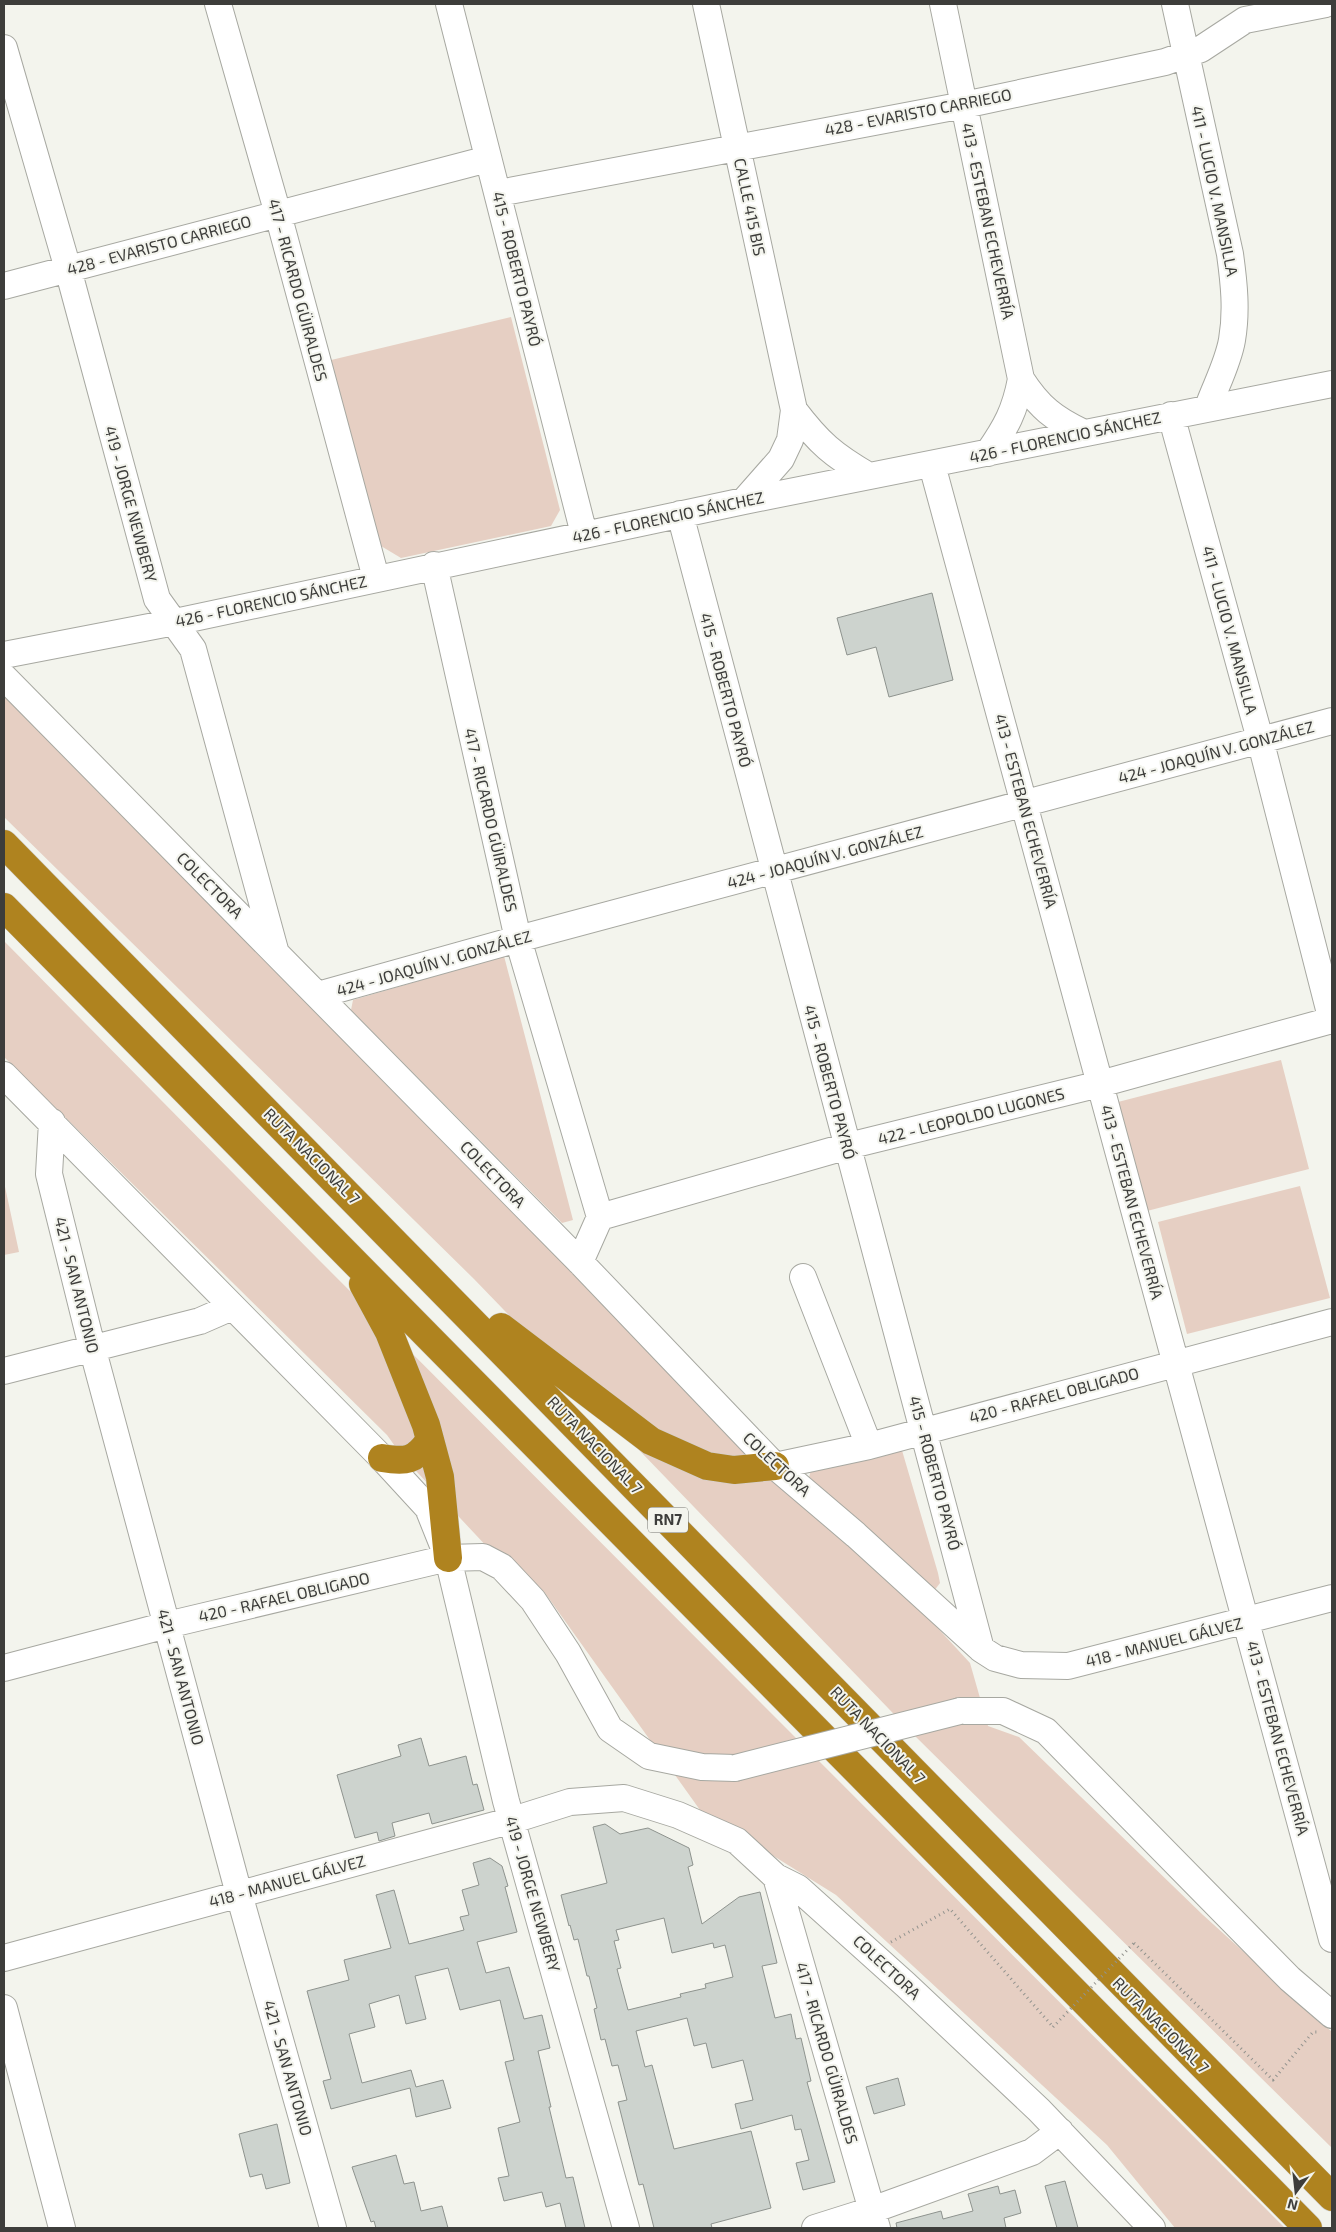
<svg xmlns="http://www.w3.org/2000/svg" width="1336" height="2232" font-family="'Exo 2',sans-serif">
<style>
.green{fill:#e6cfc3}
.building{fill:#cdd3ce;stroke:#8e938e;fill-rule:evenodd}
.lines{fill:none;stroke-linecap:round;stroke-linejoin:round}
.minor-casing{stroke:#a7a8a1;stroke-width:28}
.highway-casing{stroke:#d0d0d0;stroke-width:29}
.path{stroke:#92938e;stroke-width:3;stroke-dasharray:1 4;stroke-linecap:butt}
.minor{stroke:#fff;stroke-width:26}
.highway{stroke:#af831f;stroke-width:28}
.minor-bridge-casing{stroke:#a7a8a1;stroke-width:28;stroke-linecap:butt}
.path-bridge{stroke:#92938e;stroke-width:3;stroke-dasharray:1 4;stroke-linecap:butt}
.minor-bridge{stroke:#fff;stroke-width:26}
.labels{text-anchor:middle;stroke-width:4;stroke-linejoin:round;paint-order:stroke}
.shield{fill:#f3f4ed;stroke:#747470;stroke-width:1}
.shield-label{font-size:15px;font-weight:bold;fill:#3d3d3b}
.street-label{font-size:16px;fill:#3d3d3b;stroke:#f3f4ed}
</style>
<rect width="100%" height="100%" fill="#f3f4ed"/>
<path class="green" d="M511 317 560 510 551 526 401 558 376 543 327 361Z
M4 679 909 1597 970 1663 988 1726 1019 1737 1203 1915 1332 2032V2148L916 1737 474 1279 4 817Z
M4 941 317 1258 1285 2228H1175L1107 2145 836 1895 700 1810 545 1593 490 1550 402 1456 387 1435 4 1057Z
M504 956 573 1220 562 1223 351 1010 353 1000Z
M1281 1060 1309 1169 1147 1211 1118 1102Z
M4 1182 19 1252 4 1255Z
M1300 1186 1330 1298 1187 1334 1158 1222Z
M901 1447 938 1573 940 1583 934 1591 808 1481 811 1470Z"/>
<path class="building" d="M932 593 953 680 889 697 876 647 847 655 837 618Z
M421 1738 429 1766 466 1756 473 1785 477 1784 484 1810 432 1824 429 1813 392 1823 395 1836 379 1841 377 1832 355 1838 337 1775 401 1756 398 1745Z
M605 1824 620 1834 648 1828 689 1848 693 1865 688 1867 702 1924 739 1897 760 1892 777 1963 762 1966 775 2018 791 2014 796 2039 801 2038 811 2081 807 2082 835 2182 803 2190 796 2163 809 2160 801 2129 795 2130 792 2115 741 2129 735 2104 753 2100 743 2060 712 2068 706 2043 694 2046 687 2018 636 2031 645 2067 652 2065 674 2149 751 2131 771 2208 711 2224 712 2228H654L643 2184 639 2185 618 2102 627 2100 618 2065 612 2066 605 2039 601 2040 594 2009 597 2008 589 1976H587L578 1939 574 1940 570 1925 569 1926 561 1895 607 1883 593 1827ZM664 1918 672 1953 713 1943 714 1948 725 1945 733 1977 705 1984 706 1988 680 1994 681 1997 628 2010 617 1969 621 1968 614 1941 619 1940 616 1930Z
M490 1858 502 1866 508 1886 505 1887 517 1932 477 1942 486 1973 509 1967 524 2019 542 2015 550 2048 538 2051 551 2107H549L566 2178 573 2177 585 2228H566L560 2203 546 2207 542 2192 504 2201 498 2178 509 2176 498 2128 520 2122 505 2062 514 2060 500 2000 460 2010 448 1968 415 1976 426 2019 406 2024 399 1995 369 2004 375 2027 349 2034 362 2083 411 2070 416 2087 443 2080 451 2108 416 2117 410 2088 331 2109 323 2081 331 2079 307 1991 349 1980 344 1960 391 1948 376 1895 394 1890 409 1944 464 1930 460 1917 469 1915 462 1890 479 1885 473 1863Z
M898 2078 905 2105 874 2114 866 2087Z
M277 2124 290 2183 266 2189 262 2174 250 2177 239 2134Z
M396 2155 404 2184 414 2182 421 2211 442 2206 448 2228H376L374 2221 371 2222 352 2167Z
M1065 2181 1078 2228H1057L1045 2186Z
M998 2186 1000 2194 1015 2190 1021 2213 1004 2218 1006 2228H897L896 2223 941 2211 943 2219 973 2211 968 2194Z"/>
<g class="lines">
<g class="minor-casing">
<path id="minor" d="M218 4 278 214 376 578
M449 4 584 534
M706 4 794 410 790 440 781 459 744 501
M943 4 1021 379C1015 411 1006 427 988 453
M1175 4 1230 254C1234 283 1237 311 1232 340 1228 363 1216 385 1208 407
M4 48 68 269 157 599 193 649 275 950
M499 193 964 105 1165 62 1201 49 1245 20 1326 4
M4 286 488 159
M1021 379C1039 407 1054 419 1084 433
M794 410C819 443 833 455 869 476
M1171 415 1260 739 1332 1021
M932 465 1332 1939
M680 514C779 893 884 1270 981 1649
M434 565 518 939 600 1217
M4 655 175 622 744 501 1332 384
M4 677 580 1262 775 1466 856 1535 981 1649 995 1658 1021 1665 1068 1666 1332 1598
M318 995 518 939 1332 721
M4 1075 382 1458 428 1508 448 1558 506 1801 626 2228
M52 1122 49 1174 92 1347 239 1894 333 2228
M580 1262 600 1217 848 1146 1100 1084 1332 1020
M803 1277 869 1446
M4 1371 200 1321 232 1307
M775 1466 869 1446 1332 1322
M4 1668 167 1625 448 1558 483 1557 502 1567 533 1600 568 1653 610 1729 649 1756 702 1767 735 1768
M960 1711H1003L1046 1731 1290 1979 1332 2015
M776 1877 877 2228
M4 1958 513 1820 570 1802 624 1798 678 1815 737 1841 776 1877 798 1888 906 1985 1039 2110 1152 2228
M4 2008 62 2228
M815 2228 872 2210 1032 2152 1060 2131"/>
</g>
<g class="highway-casing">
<path id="highway" d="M4 844C448 1293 887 1749 1332 2197
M4 907 1308 2228
M363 1284 389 1332 426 1425 440 1477 448 1558
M501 1327 651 1441 707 1466 734 1470 775 1466
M382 1458C406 1462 415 1461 429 1441"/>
</g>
<path class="path" d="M891 1942 950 1909 1053 2027
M1134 1943 1273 2080 1313 2032H1317"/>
<use href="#minor" class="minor"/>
<use href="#highway" class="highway"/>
<g class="minor-bridge-casing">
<path id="minor-bridge" d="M735 1768 960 1711"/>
</g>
<path class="path-bridge" d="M1053 2027 1134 1943"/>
<use href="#minor-bridge" class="minor-bridge"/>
</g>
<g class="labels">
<rect class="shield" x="648" y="1507.5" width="40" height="25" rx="4"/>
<g class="shield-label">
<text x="668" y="1525">RN7</text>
</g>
<g class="street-label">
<text transform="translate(918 112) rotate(-11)" y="6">428 - EVARISTO CARRIEGO</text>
<text transform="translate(1215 191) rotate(78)" y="6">411 - LUCIO V. MANSILLA</text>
<text transform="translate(750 207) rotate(78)" y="6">CALLE 415 BIS</text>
<text transform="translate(988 221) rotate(78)" y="6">413 - ESTEBAN ECHEVERRÍA</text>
<text transform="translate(159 245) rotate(-15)" y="6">428 - EVARISTO CARRIEGO</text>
<text transform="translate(517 269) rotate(76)" y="6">415 - ROBERTO PAYRÓ</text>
<text transform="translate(298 290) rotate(75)" y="6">417 - RICARDO GÜIRALDES</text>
<text transform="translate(1065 437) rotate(-12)" y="6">426 - FLORENCIO SÁNCHEZ</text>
<text transform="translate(131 504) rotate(75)" y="6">419 - JORGE NEWBERY</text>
<text transform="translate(668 517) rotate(-12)" y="6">426 - FLORENCIO SÁNCHEZ</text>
<text transform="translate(271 601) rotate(-12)" y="6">426 - FLORENCIO SÁNCHEZ</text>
<text transform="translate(1230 630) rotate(75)" y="6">411 - LUCIO V. MANSILLA</text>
<text transform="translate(726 690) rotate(75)" y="6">415 - ROBERTO PAYRÓ</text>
<text transform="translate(1216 752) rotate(-15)" y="6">424 - JOAQUÍN V. GONZÁLEZ</text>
<text transform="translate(1026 811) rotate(75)" y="6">413 - ESTEBAN ECHEVERRÍA</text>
<text transform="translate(491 820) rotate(77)" y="6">417 - RICARDO GÜIRALDES</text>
<text transform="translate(825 857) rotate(-15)" y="6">424 - JOAQUÍN V. GONZÁLEZ</text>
<text transform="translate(210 885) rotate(45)" y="6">COLECTORA</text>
<text transform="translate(434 963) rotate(-16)" y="6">424 - JOAQUÍN V. GONZÁLEZ</text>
<text transform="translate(830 1082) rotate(75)" y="6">415 - ROBERTO PAYRÓ</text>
<text transform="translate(971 1116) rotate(-14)" y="6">422 - LEOPOLDO LUGONES</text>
<text transform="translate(312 1156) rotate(45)" y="6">RUTA NACIONAL 7</text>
<text transform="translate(493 1174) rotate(46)" y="6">COLECTORA</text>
<text transform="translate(1132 1202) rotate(75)" y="6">413 - ESTEBAN ECHEVERRÍA</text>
<text transform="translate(77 1285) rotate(76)" y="6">421 - SAN ANTONIO</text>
<text transform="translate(1054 1395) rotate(-15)" y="6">420 - RAFAEL OBLIGADO</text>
<text transform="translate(595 1445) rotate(46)" y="6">RUTA NACIONAL 7</text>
<text transform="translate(777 1464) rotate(43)" y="6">COLECTORA</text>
<text transform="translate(935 1473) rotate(75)" y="6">415 - ROBERTO PAYRÓ</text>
<text transform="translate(284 1597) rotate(-13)" y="6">420 - RAFAEL OBLIGADO</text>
<text transform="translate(1164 1642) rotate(-14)" y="6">418 - MANUEL GÁLVEZ</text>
<text transform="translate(181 1677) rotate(75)" y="6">421 - SAN ANTONIO</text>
<text transform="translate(878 1735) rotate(46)" y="6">RUTA NACIONAL 7</text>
<text transform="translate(1278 1738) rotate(75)" y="6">413 - ESTEBAN ECHEVERRÍA</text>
<text transform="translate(287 1881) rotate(-15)" y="6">418 - MANUEL GÁLVEZ</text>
<text transform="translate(533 1894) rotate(74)" y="6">419 - JORGE NEWBERY</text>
<text transform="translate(887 1967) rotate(43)" y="6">COLECTORA</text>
<text transform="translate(1161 2025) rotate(45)" y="6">RUTA NACIONAL 7</text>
<text transform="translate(827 2053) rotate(74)" y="6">417 - RICARDO GÜIRALDES</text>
<text transform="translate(288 2068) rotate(74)" y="6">421 - SAN ANTONIO</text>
</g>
</g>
<rect width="1336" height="2232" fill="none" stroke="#3d3d3b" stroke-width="10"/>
<g transform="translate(1296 2192) rotate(195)" stroke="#f3f4ed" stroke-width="4" paint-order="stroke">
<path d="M0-4L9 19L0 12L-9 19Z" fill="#3d3d3b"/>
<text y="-8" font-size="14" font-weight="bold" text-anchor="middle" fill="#3d3d3b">N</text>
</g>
</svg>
